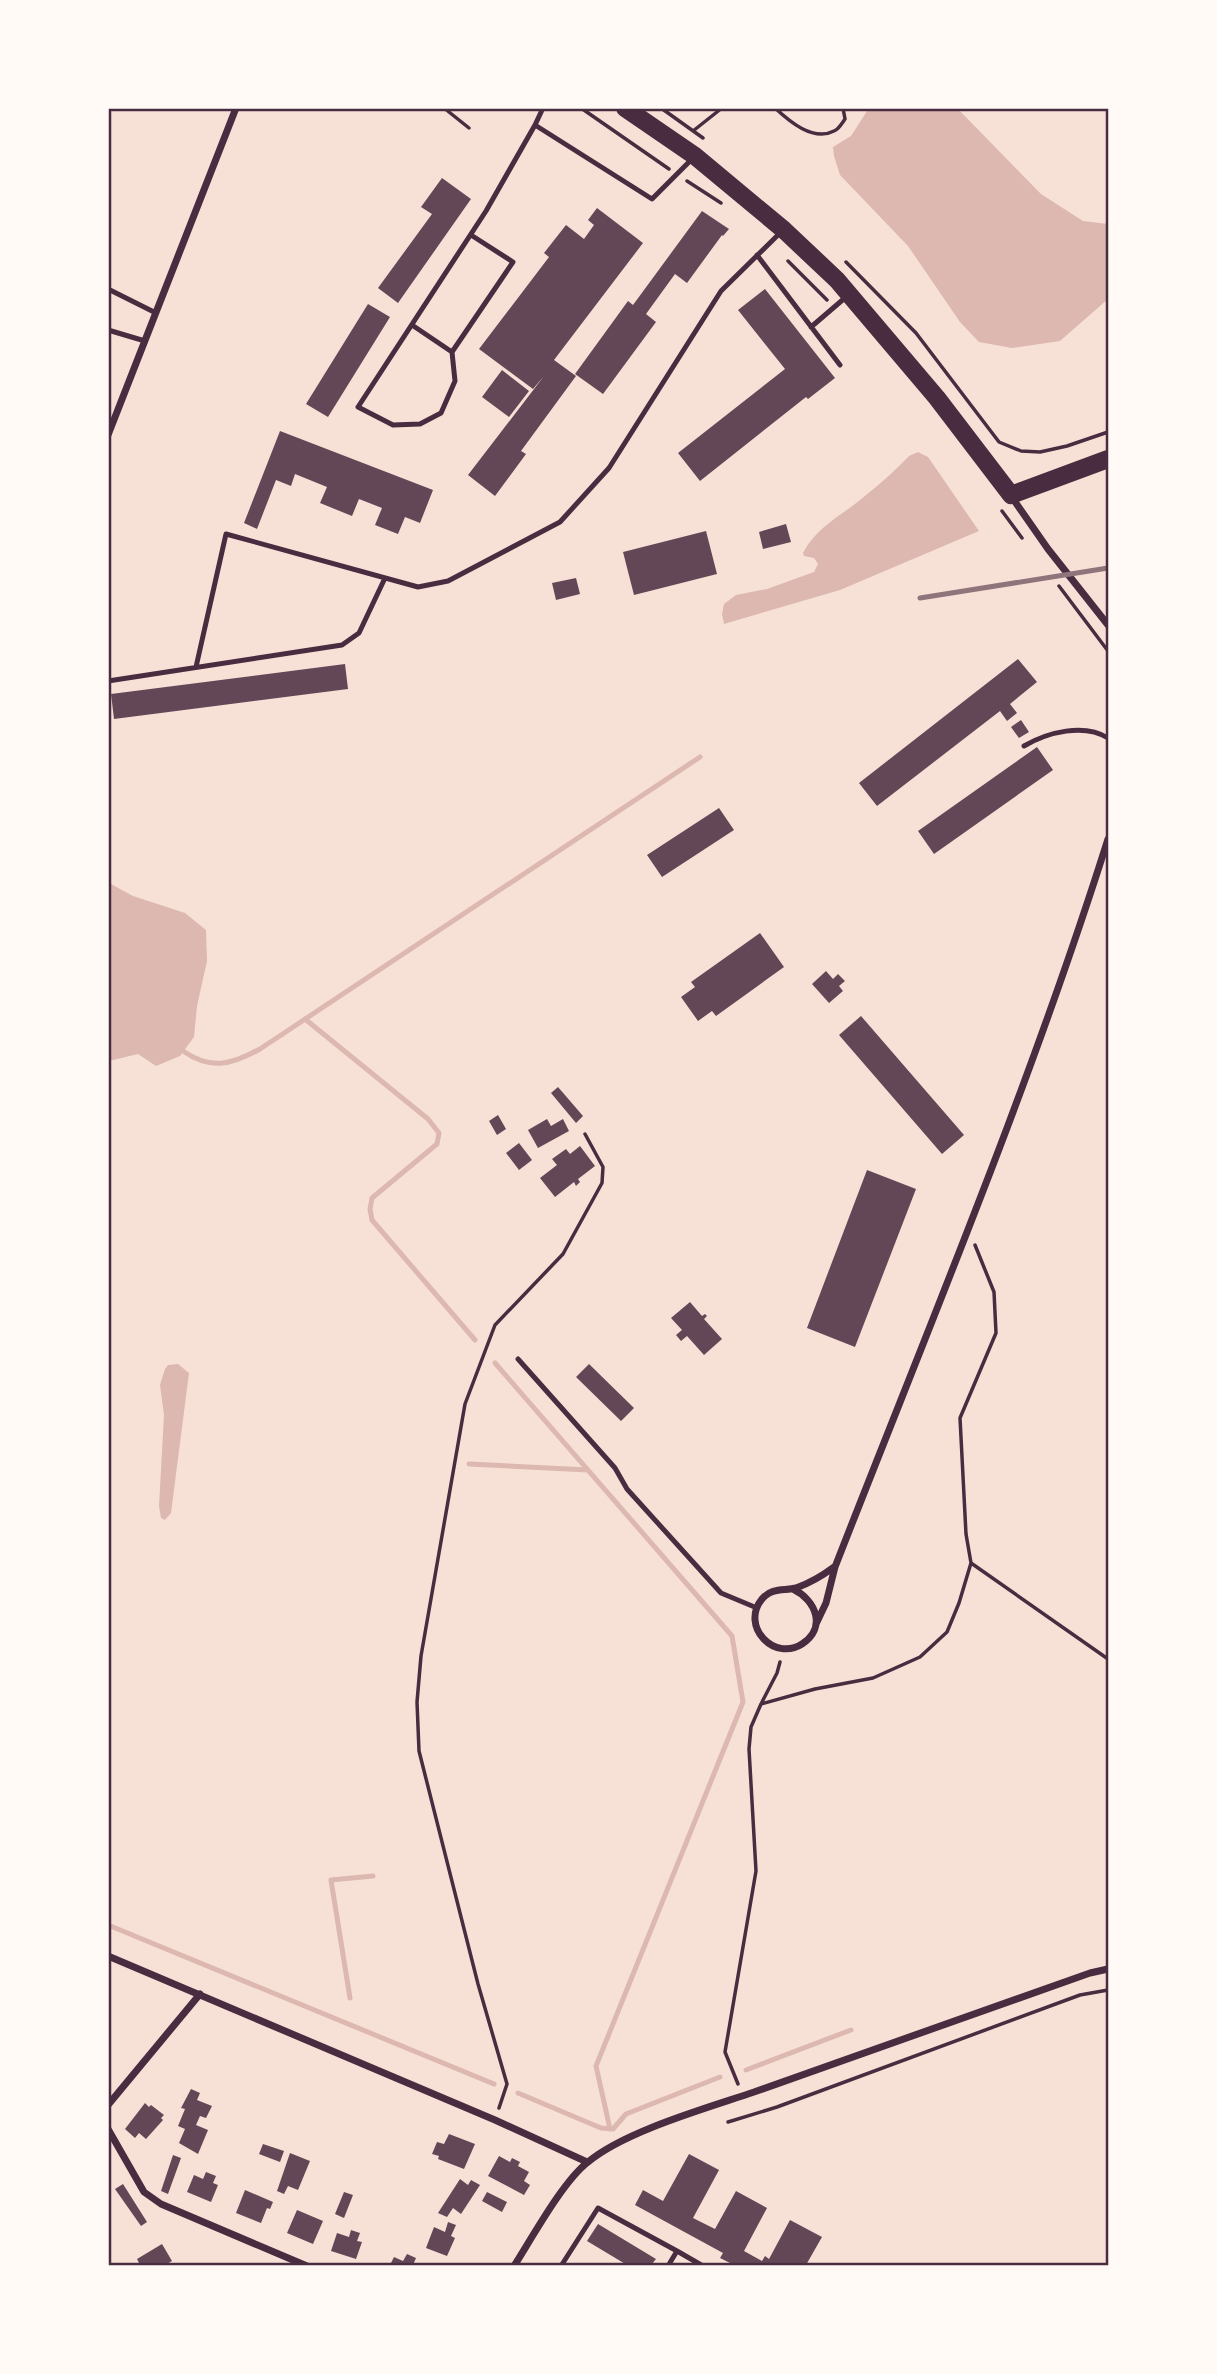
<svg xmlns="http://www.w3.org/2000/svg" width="1217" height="2374" font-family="Rubik,sans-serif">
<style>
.water{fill:#dcb8b0}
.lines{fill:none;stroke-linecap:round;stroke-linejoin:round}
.stream{stroke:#dcb8b0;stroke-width:5}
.building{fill:#644757}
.path{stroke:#4a2c40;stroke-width:3.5}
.service{stroke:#4a2c40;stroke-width:5}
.minor{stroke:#4a2c40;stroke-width:7}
.primary{stroke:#4a2c40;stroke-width:18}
.rail{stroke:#8f747c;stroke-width:5}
.neatline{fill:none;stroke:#4a2c40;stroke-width:2.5}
</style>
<rect width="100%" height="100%" fill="#f7e1d7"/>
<path class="water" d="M869 108 958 109 1041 194 1083 221 1108 224V299L1060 341 1012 348 979 342 960 322 908 246 840 175 834 156 833 147 851 136Z
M918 452 928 457 979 531 840 590 724 624 722 614 724 604 736 595 767 589 814 572 818 564 814 558 804 556 803 553C815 530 835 519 855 504 874 489 893 473 909 456Z
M109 883 133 896 185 913 206 930 207 961 197 1006 194 1037 180 1056 156 1066 138 1054 109 1061Z
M178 1364 189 1373 171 1513 165 1520 161 1518 159 1506 164 1415 160 1385 165 1369 168 1365Z"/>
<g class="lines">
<path class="stream" d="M305 1019 428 1119 439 1133 437 1144 372 1198 370 1209 372 1220 475 1340
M183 1051C212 1071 232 1064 260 1049L700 757
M495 1363 732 1636 743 1702 596 2066 610 2129
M469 1464 588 1470
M108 1925 494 2084
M350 1998 331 1880 373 1876
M746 2070 851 2030
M518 2093 601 2128 613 2129 626 2114 720 2077"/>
</g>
<path class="building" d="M442 178 471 199 398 303 378 288 432 214 421 207Z
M597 208 643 243 554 360 576 376 521 451 526 454 495 496 468 475 544 376 533 389 479 349 549 257 544 253 566 225 584 239 594 225 588 220Z
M702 211 729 229 723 236 722 235 687 283 675 274 646 314 656 322 603 394 575 374 628 301 633 305Z
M765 289 835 378 808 399 806 397 700 481 678 453 785 369 738 310Z
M368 304 390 317 328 417 306 404Z
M502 370 529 391 509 417 482 397Z
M280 431 433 490 420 523 405 517 398 534 375 525 382 508 359 499 352 516 320 503 327 487 295 474 291 486 276 480 257 529 244 523Z
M786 524 791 542 763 549 759 532Z
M706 531 717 574 634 595 623 552Z
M576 578 580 594 556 600 552 583Z
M1018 659 1037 682 1010 704 1017 713 1007 721 1000 711 877 806 859 783Z
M345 664 348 689 114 719 111 694Z
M1021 720 1029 732 1019 738 1011 727Z
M1037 747 1053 770 934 854 918 831Z
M719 808 734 830 662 877 647 855Z
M760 933 784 967 716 1016 712 1011 698 1021 681 997 695 987 691 982Z
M826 971 833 979 838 974 845 981 839 986 843 991 829 1003 812 984Z
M861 1016 964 1135 942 1154 839 1035Z
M558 1087 583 1116 576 1123 551 1093Z
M498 1115 506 1129 497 1135 489 1121Z
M547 1119 551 1126 563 1119 569 1131 538 1148 528 1130Z
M519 1143 532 1160 519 1170 506 1153Z
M580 1146 595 1166 578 1179 580 1182 576 1186 574 1182 555 1197 540 1178 557 1165 552 1159 566 1149 570 1154Z
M867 1170 916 1189 855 1347 807 1328Z
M690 1302 702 1316 705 1314 707 1316 704 1319 722 1339 704 1355 687 1336 681 1341 676 1335 682 1330 671 1318Z
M589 1364 634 1408 621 1421 576 1377Z
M191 2089 200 2093 197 2100 212 2106 206 2118 200 2116 196 2125 208 2130 198 2154 179 2143 185 2129 178 2126 185 2109 181 2108Z
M145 2103 149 2107 151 2105 164 2115 161 2118 163 2120 146 2139 139 2133 135 2138 125 2129Z
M449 2134 475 2144 464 2169 438 2159 439 2156 432 2154 437 2142 444 2144Z
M263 2144 284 2151 280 2162 259 2154Z
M290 2153 310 2161 298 2190 288 2186 284 2194 277 2191Z
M689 2154 719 2170 693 2218 715 2229 736 2191 767 2208 744 2251 762 2261 765 2256 769 2259 790 2220 822 2237 806 2265H734L720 2258 723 2253 635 2205 643 2190 663 2201Z
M173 2155 181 2158 168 2194 161 2191Z
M499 2156 510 2162 512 2158 520 2162 518 2166 529 2172 524 2181 530 2185 524 2195 488 2176Z
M206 2172 216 2176 213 2183 218 2185 211 2202 187 2192 194 2175 203 2179Z
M460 2179 468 2185 471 2180 480 2185 461 2214 453 2208 447 2217 438 2213Z
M123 2184 147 2222 141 2226 115 2189Z
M245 2190 273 2202 270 2209 267 2208 261 2223 236 2213Z
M344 2192 353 2195 344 2218 335 2214Z
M487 2192 507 2202 502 2212 482 2201Z
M297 2210 323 2221 313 2244 287 2233Z
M448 2222 456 2225 451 2236 455 2238 447 2256 426 2248 434 2227 445 2232Z
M598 2224 656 2259 651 2265H627L587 2241Z
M351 2230 360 2233 357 2241 362 2242 356 2259 331 2251 337 2233 349 2237Z
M162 2244 172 2261 165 2265H135L139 2263 137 2259Z
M407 2254 416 2258 413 2265H390L394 2257 403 2261Z"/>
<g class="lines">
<path class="path" d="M444 108 469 128
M581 108 669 169
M661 108 703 138
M775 108C789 121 813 142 834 131 839 129 842 123 845 119L843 108
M693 131 722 108
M687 181 721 203
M788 261 827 300
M846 262 916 333 999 442 1021 451 1040 452 1067 446 1108 432
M1002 511 1022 538
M1059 586 1108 651
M971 1563 1108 1659
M762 1702 777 1673 780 1662
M738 2084 725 2052 756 1871 749 1749 751 1727 761 1704 815 1689 873 1678 920 1657 947 1632 959 1603 971 1563 966 1534 960 1418 996 1333 994 1292 975 1245
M499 2108 507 2084 478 1984 419 1751 417 1702 421 1656 465 1404 495 1325 563 1254 602 1183 603 1167 585 1134
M728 2122 777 2107 1080 1995 1108 1990"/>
<path class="service" d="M543 108 535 125 652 199 692 159
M757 255 840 365
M108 289 156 313
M412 325 452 352 455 381 441 413 420 424 393 425 358 407 486 211 535 125
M811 327 846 297
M108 330 145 341
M452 352 513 262 471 235
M196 667 226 534 418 587 448 581 560 522 609 468 721 291 782 231
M108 681 342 645 359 633 385 578
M1024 746C1048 732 1084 723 1108 738
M518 1359 615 1468 627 1489 721 1593 757 1608
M677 2251 703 2266
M561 2266 598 2208 677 2251 668 2266"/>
<path class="minor" d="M108 435 236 108
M1011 496 1048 549 1108 625
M793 1589C816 1600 827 1628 802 1644 774 1662 740 1626 762 1599 772 1587 784 1591 796 1588 810 1583 822 1576 834 1567
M816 1624 826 1603 835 1567C929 1326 1030 1086 1108 839
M108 1956 495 2120 587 2162
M108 2105 200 1994
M108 2129 144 2192 161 2204 307 2266
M514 2266C532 2238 563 2181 588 2162 625 2131 707 2108 754 2092 866 2052 978 2012 1090 1973L1108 1969"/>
<path class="primary" d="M625 108 695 156 784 230 837 280 937 398 1011 495 1108 459"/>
<path class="rail" d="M920 598 1108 568"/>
</g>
<rect width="1217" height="2374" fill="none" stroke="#fffaf5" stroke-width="220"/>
<rect x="110" y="110" width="997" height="2154" class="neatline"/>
</svg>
